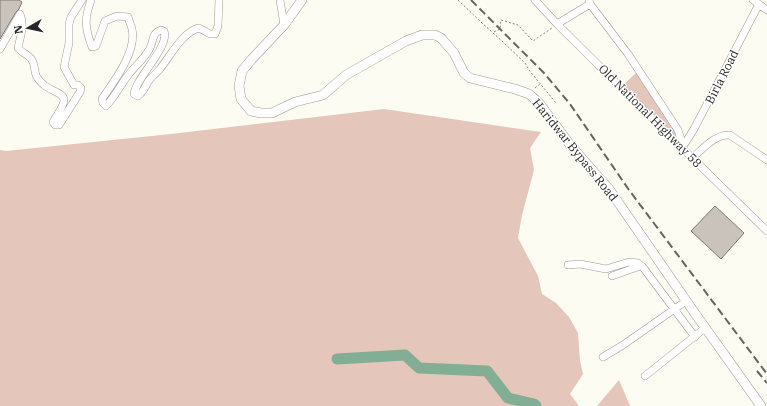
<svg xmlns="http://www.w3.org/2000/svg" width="767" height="406" font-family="'IBM Plex Serif',serif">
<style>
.green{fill:#e4c6bb}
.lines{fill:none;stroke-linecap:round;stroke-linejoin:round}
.river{stroke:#81ae94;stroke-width:11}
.building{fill:#c9c3bc;stroke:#7e7973}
.minor-casing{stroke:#9c9a93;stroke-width:8}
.major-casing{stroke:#9c9a93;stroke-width:10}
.path{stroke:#888882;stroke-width:1;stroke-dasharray:2 2;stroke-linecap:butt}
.minor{stroke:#fff;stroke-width:7}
.major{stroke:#fff;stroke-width:9}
.rail{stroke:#656560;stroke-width:2;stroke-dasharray:8 4;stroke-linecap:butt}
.labels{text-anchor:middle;stroke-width:3;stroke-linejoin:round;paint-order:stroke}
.street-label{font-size:12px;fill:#272724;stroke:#fff}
</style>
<rect width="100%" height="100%" fill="#fdfcf3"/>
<path class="green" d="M636 73 676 134 672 137 620 88Z
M384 109 541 132 530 148 534 170 522 215 518 238 538 276 542 294 556 303 569 317 578 333 580 361 583 374 570 394 579 406H0V150L6 151 171 134Z
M619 380 630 406H597Z"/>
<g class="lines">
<path class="river" d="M337 359 405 355 419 368 487 371 508 398 534 404 536 406"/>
</g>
<path class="building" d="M0 0H19L22 2 19 9 16 12 0 39Z
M715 206 744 233 721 259 691 231Z"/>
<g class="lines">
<g class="minor-casing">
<path id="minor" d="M91 0C84 19 85 28 92 47L96 46 105 21 117 16 128 17C129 21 131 25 132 29 137 52 114 81 102 99L103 103 106 106C115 97 121 84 129 74 135 66 144 59 149 50 154 42 151 33 161 30L164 31C170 47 136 77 134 94L138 96C144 92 146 84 150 79 153 76 156 73 159 70 170 57 182 32 199 28L210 34H215L218 26 219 0
M280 0 284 25
M535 0 557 24 682 148 767 231
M589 0 590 4 628 54 678 130 683 146
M753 0 767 10
M557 24 590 4
M0 49 20 14C25 24 20 38 18 48 22 53 29 55 32 60 35 65 34 70 36 75 37 79 41 82 44 85 49 90 62 92 64 99 65 105 56 116 53 122L55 125H59L80 92 81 88 78 85H74L64 67 69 43V24L71 17 82 0
M682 148 694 129 759 4
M692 158C703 149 715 134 730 135L767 160
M568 265 580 264 606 269 629 262 638 263 641 266
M612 276 640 266H642L695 337
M603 357 623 345 686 301
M645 376 705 328"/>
</g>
<g class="major-casing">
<path id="major" d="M302 0 284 25 252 59 242 71 239 86 241 99 251 111 261 113H272L295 102 323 95 346 75 406 41 422 35H435L441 38 454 53 464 73 470 78 515 89 529 94 539 103 571 146 609 189 694 312 761 406"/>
</g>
<path class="path" d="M458 0 482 23 503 42 525 63 529 70 556 103
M494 32 500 29 501 20 518 25 533 41 552 28
M535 88 540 84"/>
<use href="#minor" class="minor"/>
<use href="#major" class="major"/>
<path class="rail" d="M471 0 544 73 570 104 629 190 767 374
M757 371 767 383"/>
</g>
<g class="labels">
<g class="street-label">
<text transform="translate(722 77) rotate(-63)" y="4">Birla Road</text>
<text transform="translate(650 116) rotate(45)" y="4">Old National Highway 58</text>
<text transform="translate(575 150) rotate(51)" y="4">Haridwar Bypass Road</text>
</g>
</g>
<g transform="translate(28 28) rotate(261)" stroke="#ffffff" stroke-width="3" paint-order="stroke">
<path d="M0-3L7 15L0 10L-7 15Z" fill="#272724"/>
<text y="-6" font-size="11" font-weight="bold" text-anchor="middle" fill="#272724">N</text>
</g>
</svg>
